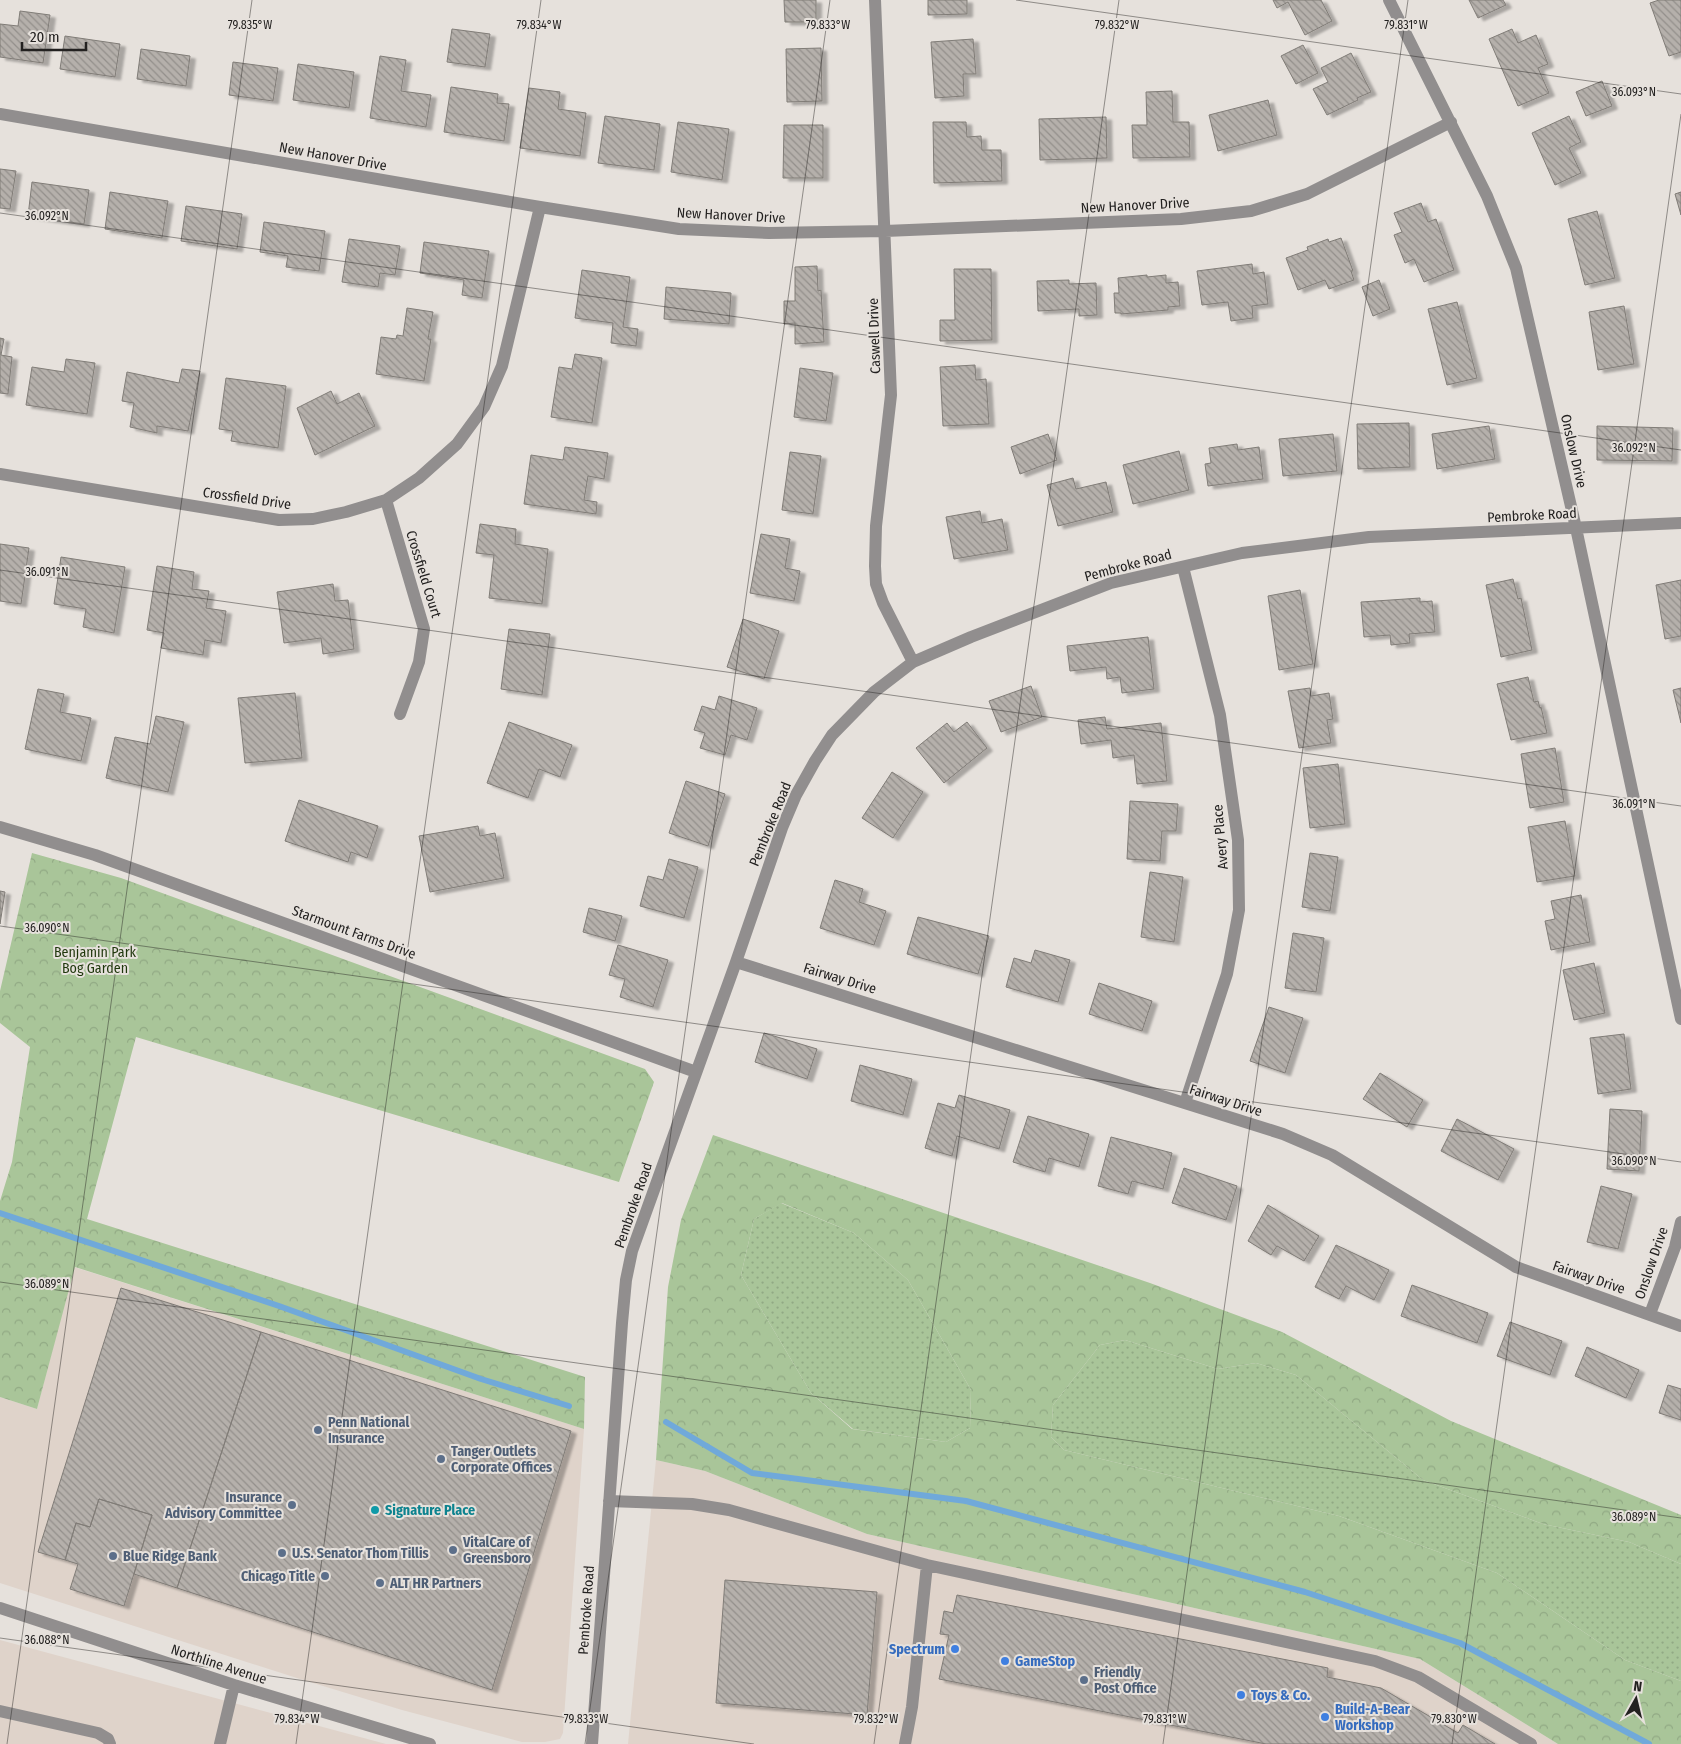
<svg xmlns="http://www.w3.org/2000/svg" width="1681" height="1744" font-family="'Fira Sans Condensed',sans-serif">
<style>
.built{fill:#dfd3ca}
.grass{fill:url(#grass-dots)}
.forest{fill:url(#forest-crowns);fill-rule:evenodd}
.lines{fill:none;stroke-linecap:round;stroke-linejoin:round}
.stream{stroke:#70a9da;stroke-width:6}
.building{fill:url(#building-back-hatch);stroke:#807c77;filter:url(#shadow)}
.minor{stroke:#918e8e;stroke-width:12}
.ticks{fill:none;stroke:#232120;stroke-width:1;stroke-opacity:0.45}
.service-dot{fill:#5c6f8a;stroke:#e6e1dc;stroke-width:2}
.culture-dot{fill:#0f9aa8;stroke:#e6e1dc;stroke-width:2}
.shop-dot{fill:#3f7fe0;stroke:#e6e1dc;stroke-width:2}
.labels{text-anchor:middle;stroke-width:4;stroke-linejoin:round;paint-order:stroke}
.street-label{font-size:14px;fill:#232120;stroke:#e6e1dc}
.park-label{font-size:14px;fill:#1f370c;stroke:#e6e1dc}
.service-label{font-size:14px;font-weight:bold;fill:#4e5e75;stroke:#e6e1dc;text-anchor:start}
.culture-label{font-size:14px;font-weight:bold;fill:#0d838f;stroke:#e6e1dc;text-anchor:start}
.shop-label{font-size:14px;font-weight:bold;fill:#366cbe;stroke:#e6e1dc;text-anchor:start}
.ticks-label{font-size:12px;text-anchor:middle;fill:#232120;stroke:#e6e1dc;stroke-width:4;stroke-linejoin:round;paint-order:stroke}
</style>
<defs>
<pattern id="grass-dots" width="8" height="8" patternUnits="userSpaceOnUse" patternTransform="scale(1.25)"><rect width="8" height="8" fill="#a9c599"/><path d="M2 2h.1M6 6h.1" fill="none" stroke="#91a984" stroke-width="1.8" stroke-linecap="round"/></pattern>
<pattern id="forest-crowns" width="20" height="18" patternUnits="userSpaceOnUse" patternTransform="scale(1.25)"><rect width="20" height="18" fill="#a9c599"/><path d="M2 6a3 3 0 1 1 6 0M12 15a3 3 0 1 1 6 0" fill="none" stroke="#91a984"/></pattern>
<pattern id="building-back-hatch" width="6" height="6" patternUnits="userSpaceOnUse" patternTransform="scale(1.25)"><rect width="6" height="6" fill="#b5b0ab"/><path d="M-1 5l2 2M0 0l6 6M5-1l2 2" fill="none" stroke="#938f8b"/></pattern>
<filter id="shadow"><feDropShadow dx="5.5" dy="3" stdDeviation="1" flood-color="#0004"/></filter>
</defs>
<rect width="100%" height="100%" fill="#e6e1dc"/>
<path class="built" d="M74 1267 584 1429 563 1733 560 1739 545 1742H522L402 1710 300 1679 0 1583V1397L37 1409Z
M656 1460 705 1471 867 1534 1420 1659 1558 1744H628Z
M0 1640 386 1744H0Z"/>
<path class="grass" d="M781 1203 854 1233 908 1280 971 1390 970 1428 946 1442 853 1429 811 1393 741 1275 754 1219Z
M1125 1340 1218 1369 1256 1363 1296 1375 1423 1480 1543 1524 1629 1542 1681 1564V1681L1625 1660 1497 1573 1339 1516 1064 1450 1051 1437 1053 1405 1100 1345Z"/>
<path class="forest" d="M32 853 121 878 645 1069 654 1082 619 1182 136 1037 87 1219 585 1377 584 1429 75 1267 37 1409 0 1397V1201L12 1162 30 1047 0 1023V991Z
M713 1135 1150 1283 1282 1332 1451 1421 1681 1515V1564L1629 1542 1543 1524 1423 1480 1296 1375 1256 1363 1218 1369 1125 1340 1100 1345 1053 1405 1051 1437 1064 1450 1339 1516 1497 1573 1625 1660 1681 1681V1744H1558L1420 1659 867 1534 705 1471 656 1460 668 1287 681 1220ZM782 1203 854 1233 908 1280 971 1390 970 1428 946 1442 852 1429 811 1393 741 1275 754 1219Z"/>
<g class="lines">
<path class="stream" d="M0 1213 279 1306 481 1379 569 1406
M666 1422 752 1473 966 1501 1305 1592 1460 1643 1649 1744"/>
</g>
<path class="building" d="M784 0H816V22H785Z
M928 0H967V14L928 15Z
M1273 0H1321L1332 21 1305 35 1288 2 1277 8Z
M1469 0H1503L1506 5 1478 18Z
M1659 0H1681V52L1669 56 1650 3Z
M20 11 50 15 43 63 0 57V24L18 26Z
M452 29 490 34 485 67 447 62Z
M1512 29 1518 43 1536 35 1548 64 1538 68 1549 93 1518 106 1489 39Z
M65 36 120 44 115 77 60 69Z
M973 39 976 74H963L964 96 935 98 931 42Z
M1303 45 1318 73 1296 84 1281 56Z
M821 48 822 101 787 102 786 49Z
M141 49 190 56 186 86 137 79Z
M1351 53 1371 92 1357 98 1358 100 1327 115 1313 89 1328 82 1321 68Z
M380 56 406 60 401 91 431 95 426 127 370 118Z
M233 62 278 68 273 101 229 95Z
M298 64 354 72 349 108 293 100Z
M1602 81 1612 106 1586 116 1576 92Z
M451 87 498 94 497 103 509 104 504 141 444 132Z
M529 88 560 92 558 109 586 113 580 156 520 148Z
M1172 91 1173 122H1189L1190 157 1133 158 1132 125H1147L1146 92Z
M1268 100 1277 135 1218 151 1209 115Z
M605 116 660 124 654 170 598 163Z
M1569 116 1581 142 1569 148 1581 173 1555 185 1532 133Z
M1106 117 1107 158 1040 160 1039 119Z
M678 122 729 129 722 180 671 172Z
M933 122H966L967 137 981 136 982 150H1001L1002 181 934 183Z
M784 125H823V178H783Z
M0 169 16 171 10 209 0 208Z
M32 182 89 190 84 224 28 216Z
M110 192 168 201 162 238 105 229Z
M1681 192V215L1675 194Z
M1421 203 1428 222 1436 219 1454 270 1424 282 1414 259 1405 263 1394 235 1402 232 1394 213Z
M186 206 242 214 237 249 181 241Z
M1597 211 1615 278 1585 285 1568 219Z
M264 222 325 231 319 271 286 267 288 256 260 252Z
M1341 238 1353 271H1351L1354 280 1329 289 1325 280 1298 290 1286 258 1308 250 1307 247 1328 239 1329 242Z
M349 239 400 246 395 275 380 273 378 287 342 282Z
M424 242 489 251 482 298 462 295 464 280 420 273Z
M1252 264 1253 274 1264 272 1268 304 1252 306 1253 318 1231 321 1228 302 1202 305 1197 271Z
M817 266 818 291 821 290 824 342 795 344V323L784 324V301H795V267Z
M954 269H991L992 340 940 341V320H955Z
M582 270 630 277 623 327 638 329 636 346 611 343 613 323 575 318Z
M1147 275V277L1166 275V283L1178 282 1180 306 1168 307V310L1121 314V313H1115L1114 293H1119L1118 278Z
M1069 280V284L1096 283 1097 315 1079 316V309L1038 311 1037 281Z
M1379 280 1390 309 1373 316 1362 287Z
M666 287 731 293 729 324 664 319Z
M1457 302 1477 378 1447 385 1428 309Z
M1624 306 1634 364 1598 370 1589 312Z
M407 308 433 312 428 339H431L424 381 376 374 381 337 396 339 397 335 403 336Z
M0 338 4 339 1 355 12 357 8 394 0 393Z
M575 354 602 358 592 423 551 417 559 367 572 369Z
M66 359 95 363 87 414 26 405 32 367 64 372Z
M975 365 976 380 986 379 989 424 943 426 940 367Z
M800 368 833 373 826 421 794 417Z
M182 369 200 371 188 431 157 426V433L130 427 134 403 122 401 127 372 179 383Z
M226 378 286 386 278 448 231 441 233 431 219 429Z
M331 391 337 404 359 393 375 426 315 455 297 408Z
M1409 423 1410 467 1358 469 1357 424Z
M1489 426 1495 459 1437 469 1432 434Z
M1597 426 1673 428 1672 461 1597 460Z
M1048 434 1057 460 1020 474 1011 447Z
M1333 434 1337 471 1283 476 1279 439Z
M1237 444 1238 450 1259 447 1263 479 1208 486 1205 464 1211 463 1209 448Z
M565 447 608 453 604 479 588 476 584 500 597 502 596 514 524 504 531 455 563 460Z
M1179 451 1189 490 1133 504 1123 465Z
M790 452 821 456 813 514 782 510Z
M1073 478 1076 489 1106 482 1113 512 1058 526 1047 485Z
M980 511 982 523 1002 519 1008 550 954 559 946 517Z
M480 524 516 529 515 544 548 549 542 604 489 598 494 555 476 553Z
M761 534 790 539 785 568 800 571 794 601 750 593Z
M0 544 29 548 21 604 0 601Z
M61 557 125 567 114 633 83 627 86 609 54 604Z
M157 566 194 572 192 589 209 591 206 608 226 611 221 643 205 640 203 655 161 648 164 633 147 630Z
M1513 579 1518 599 1521 598 1532 650 1501 657 1486 585Z
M1681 580V636L1665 639 1656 585Z
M333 584 335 601 348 600 354 649 323 654 321 638 284 643 277 592Z
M1300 590 1313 664 1279 670 1268 596Z
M1420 598V602L1432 601 1435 632 1409 634 1410 643 1391 645 1390 635 1364 637 1361 602Z
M743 619 779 631 764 679 727 667Z
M509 629 550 634 542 695 501 689Z
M1148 637 1154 689 1122 693 1120 677 1107 679 1106 667 1070 671 1067 646Z
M1528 677 1534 702 1538 701 1540 708 1541 707 1547 733 1511 740 1497 684Z
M1031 686 1042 717 1001 732 989 701Z
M1310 688 1311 696 1329 693 1333 719 1327 720 1331 743 1299 748 1288 691Z
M1681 688V723L1673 690Z
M38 689 64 694 60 712 91 718 81 761 25 749Z
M295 693 302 758 245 763 238 698Z
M719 696 757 708 747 740 731 735 725 755 700 748 705 733 694 730 702 706 715 710Z
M156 716 184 722 168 792 106 778 115 737 150 744Z
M1105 717 1107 729 1161 723 1167 781 1137 784 1134 755 1113 758 1111 740 1081 744 1078 720Z
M509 722 572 745 560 777 539 769 528 798 487 783Z
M967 722 987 748 944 783 916 748 947 723 954 732Z
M1555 748 1564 802 1530 808 1521 754Z
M1338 764 1345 824 1310 828 1303 768Z
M892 772 923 792 893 838 862 818Z
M686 781 725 794 708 846 669 833Z
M299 800 378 826 367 858 351 852 348 862 285 841Z
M1130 801 1178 804 1176 831H1162L1160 861 1127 859Z
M1565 821 1575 876 1537 882 1528 827Z
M478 826 480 836 495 833 504 878 430 892 419 836Z
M1310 853 1338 857 1330 911 1302 907Z
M669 859 698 867 684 918 640 906 648 876 663 880Z
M1150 872 1183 877 1174 942 1141 937Z
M835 880 863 889 859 902 886 911 874 945 820 928Z
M0 891 5 892 0 924Z
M1581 895 1590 942 1551 950 1545 921 1555 919 1551 901Z
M589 908 622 916 615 941 583 932Z
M918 917 989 936 978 974 907 954Z
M1293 933 1324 938 1316 992 1285 988Z
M618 945 668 960 653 1007 620 997 625 979 609 975Z
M1035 950 1070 960 1058 1002 1006 987 1014 958 1031 963Z
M1594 963 1605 1013 1574 1020 1563 970Z
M1099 983 1152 1001 1142 1031 1089 1014Z
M1269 1007 1303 1018 1285 1073 1250 1061Z
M764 1033 817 1049 807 1079 755 1062Z
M1624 1034 1631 1089 1598 1094 1590 1038Z
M860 1065 912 1079 903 1115 851 1101Z
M1380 1073 1423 1100 1407 1127 1363 1099Z
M959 1095 1010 1110 999 1149 957 1136 952 1156 925 1148 938 1103 955 1108Z
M1610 1109 1642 1111 1639 1171 1607 1169Z
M1028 1116 1089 1134 1079 1167 1049 1158 1045 1172 1013 1162Z
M1457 1119 1514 1149 1498 1180 1441 1151Z
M1111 1137 1172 1153 1163 1189 1132 1181 1128 1194 1098 1186Z
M1184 1168 1237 1186 1226 1220 1172 1203Z
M1601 1186 1632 1194 1618 1249 1587 1242Z
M1268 1205 1319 1236 1304 1261 1277 1246 1271 1255 1248 1241Z
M1336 1245 1389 1270 1374 1300 1346 1286 1339 1299 1315 1287Z
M1412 1285 1488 1313 1477 1343 1401 1316Z
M121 1288 261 1332 177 1588 134 1574 152 1515 99 1499 90 1527 76 1523 65 1560 38 1552Z
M1510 1322 1562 1341 1550 1375 1497 1356Z
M261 1332 571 1431 492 1690 177 1588Z
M1587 1347 1639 1370 1626 1398 1575 1376Z
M1668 1385 1681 1389V1420L1659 1413Z
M99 1499 152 1515 124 1606 70 1589 78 1564 65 1560 76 1523 90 1527Z
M725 1580 877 1592 867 1715 716 1703Z
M957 1595 1328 1668 1327 1677 1381 1688 1458 1733 1463 1725 1495 1744H1266L939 1679 949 1635 940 1634 944 1611 953 1613Z"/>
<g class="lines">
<path class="minor" d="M875 0 891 395 876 526 875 566 876 584 883 603 913 662
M1389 0 1487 196 1516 268 1576 528 1681 1019
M0 114 540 207 679 229 769 233 885 231 1181 219 1251 211 1307 194 1451 122
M0 474 279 520 313 519 346 512 386 500 419 478 457 444 484 407 502 366 540 207
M386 500 424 629 419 662 400 714
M1183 567 1220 715 1238 840 1239 910 1227 974 1185 1103
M0 827 95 855 696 1072
M736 962 1283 1134 1332 1155 1516 1267 1681 1326
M1650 1314 1675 1247 1681 1222
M609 1501 692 1504 729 1510 927 1565 1375 1661 1418 1677 1531 1744
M0 1608 234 1685 430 1744
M0 1711 98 1733 108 1739 110 1744
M220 1744 234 1685
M592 1744 622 1323 626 1280 632 1251 736 962 782 828 796 795 815 761 832 735 874 692 913 662 971 637 1111 583 1242 553 1369 537 1681 523
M905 1744 912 1707 927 1565"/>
</g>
<path class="ticks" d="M1016 0 1681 94M0 213 1681 450M0 570 1681 806M0 926 1681 1162M0 1282 1681 1518M0 1638 754 1744M7 1744 252 0M296 1744 541 0M585 1744 830 0M874 1744 1119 0M1163 1744 1408 0M1452 1744 1681 114"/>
<g class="service-dot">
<circle cx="318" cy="1430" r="5"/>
<circle cx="441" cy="1459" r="5"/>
<circle cx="292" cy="1505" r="5"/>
<circle cx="453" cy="1550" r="5"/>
<circle cx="282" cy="1553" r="5"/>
<circle cx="113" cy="1556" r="5"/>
<circle cx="325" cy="1576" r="5"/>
<circle cx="380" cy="1583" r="5"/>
<circle cx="1084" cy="1680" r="5"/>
</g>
<circle class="culture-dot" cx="375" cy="1510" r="5"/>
<g class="shop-dot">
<circle cx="955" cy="1649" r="5"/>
<circle cx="1005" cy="1661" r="5"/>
<circle cx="1241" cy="1695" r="5"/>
<circle cx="1325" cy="1717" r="5"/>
</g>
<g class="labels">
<g class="street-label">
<text transform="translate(333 156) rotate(10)" y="5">New Hanover Drive</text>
<text transform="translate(1135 205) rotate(-3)" y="5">New Hanover Drive</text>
<text transform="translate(731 215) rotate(3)" y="5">New Hanover Drive</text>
<text transform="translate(874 336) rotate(-92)" y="5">Caswell Drive</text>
<text transform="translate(1574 451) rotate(77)" y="5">Onslow Drive</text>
<text transform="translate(247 498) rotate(8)" y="5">Crossfield Drive</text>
<text transform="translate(1532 515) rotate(-3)" y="5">Pembroke Road</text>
<text transform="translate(1128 565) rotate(-15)" y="5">Pembroke Road</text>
<text transform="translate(424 574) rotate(73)" y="5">Crossfield Court</text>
<text transform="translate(770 824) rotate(-68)" y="5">Pembroke Road</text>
<text transform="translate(1220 837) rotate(-95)" y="5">Avery Place</text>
<text transform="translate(354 932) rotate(20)" y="5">Starmount Farms Drive</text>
<text transform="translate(840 978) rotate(17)" y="5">Fairway Drive</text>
<text transform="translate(1226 1100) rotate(18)" y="5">Fairway Drive</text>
<text transform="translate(633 1205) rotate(-71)" y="5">Pembroke Road</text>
<text transform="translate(1651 1263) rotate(-71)" y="5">Onslow Drive</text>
<text transform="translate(1589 1277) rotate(19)" y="5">Fairway Drive</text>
<text transform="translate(586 1610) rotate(-86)" y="5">Pembroke Road</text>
<text transform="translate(219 1664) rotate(18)" y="5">Northline Avenue</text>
</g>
<g class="park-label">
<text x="95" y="957">Benjamin Park<tspan x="95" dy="16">Bog Garden</tspan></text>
</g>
<g class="service-label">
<text x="328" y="1427">Penn National<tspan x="328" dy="16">Insurance</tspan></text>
<text x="451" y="1456">Tanger Outlets<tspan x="451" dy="16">Corporate Offices</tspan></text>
<text x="282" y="1502" text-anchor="end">Insurance<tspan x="282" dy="16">Advisory Committee</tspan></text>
<text x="463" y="1547">VitalCare of<tspan x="463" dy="16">Greensboro</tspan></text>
<text x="292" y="1558">U.S. Senator Thom Tillis</text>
<text x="123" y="1561">Blue Ridge Bank</text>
<text x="315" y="1581" text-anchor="end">Chicago Title</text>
<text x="390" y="1588">ALT HR Partners</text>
<text x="1094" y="1677">Friendly<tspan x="1094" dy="16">Post Office</tspan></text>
</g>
<g class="culture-label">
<text x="385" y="1515">Signature Place</text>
</g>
<g class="shop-label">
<text x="945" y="1654" text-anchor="end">Spectrum</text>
<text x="1015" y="1666">GameStop</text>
<text x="1251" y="1700">Toys &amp; Co.</text>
<text x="1335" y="1714">Build-A-Bear<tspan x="1335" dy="16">Workshop</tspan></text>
</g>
</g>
<g class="ticks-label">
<text x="250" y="29">79.835°W</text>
<text x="539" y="29">79.834°W</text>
<text x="828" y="29">79.833°W</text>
<text x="1117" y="29">79.832°W</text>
<text x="1406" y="29">79.831°W</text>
<text x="1634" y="96">36.093°N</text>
<text x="47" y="220">36.092°N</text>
<text x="1634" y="452">36.092°N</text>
<text x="47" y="576">36.091°N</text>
<text x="1634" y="808">36.091°N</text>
<text x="47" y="932">36.090°N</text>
<text x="1634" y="1165">36.090°N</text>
<text x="47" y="1288">36.089°N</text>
<text x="1634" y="1521">36.089°N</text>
<text x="47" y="1644">36.088°N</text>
<text x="297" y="1723">79.834°W</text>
<text x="586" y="1723">79.833°W</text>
<text x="876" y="1723">79.832°W</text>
<text x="1165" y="1723">79.831°W</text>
<text x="1454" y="1723">79.830°W</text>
</g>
<g transform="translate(1636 1699) rotate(8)" stroke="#e6e1dc" stroke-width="4" paint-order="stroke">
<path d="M0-4L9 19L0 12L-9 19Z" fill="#232120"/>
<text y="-8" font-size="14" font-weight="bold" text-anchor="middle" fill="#232120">N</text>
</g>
<path d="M22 42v8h64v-8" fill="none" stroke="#232120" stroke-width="2.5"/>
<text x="30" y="42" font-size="15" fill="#232120" stroke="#e6e1dc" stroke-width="4" paint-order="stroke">20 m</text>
</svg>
